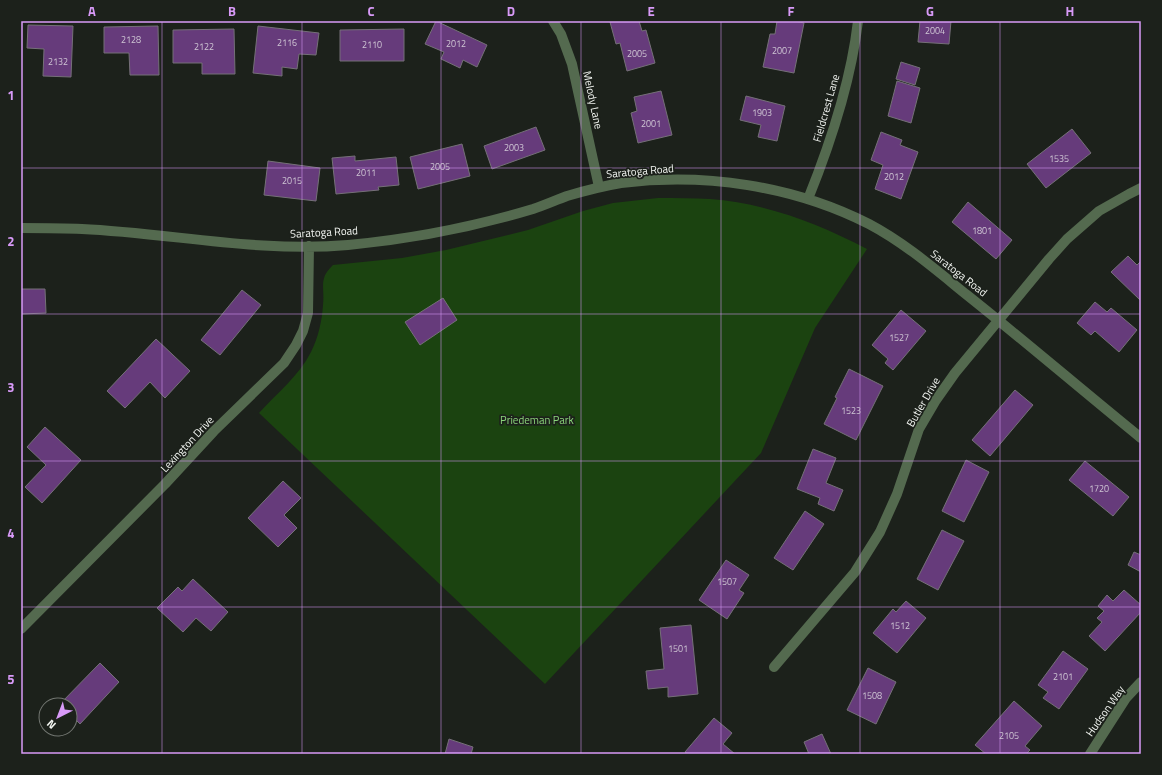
<svg xmlns="http://www.w3.org/2000/svg" width="1162" height="775" font-family="'Titillium Web',sans-serif">
<style>
.green{fill:#1b4310}
.building{fill:#663b7b;stroke:#757078}
.lines{fill:none;stroke-linecap:round;stroke-linejoin:round}
.minor{stroke:#546a4f;stroke-width:10}
.grid{fill:none;stroke:#d89af8;stroke-width:1;stroke-opacity:0.55}
.labels{text-anchor:middle;stroke-width:3.5;stroke-linejoin:round;paint-order:stroke}
.number-label{font-size:9px;fill:#cfc6d4}
.street-label{font-size:11px;fill:#f2f5f1;stroke:#1c211b}
.park-label{font-size:11px;fill:#8cd57b;stroke:#1c211b}
.neatline{fill:none;stroke:#d89af8;stroke-width:1.5}
.grid-label{font-size:13px;text-anchor:middle;font-weight:bold;fill:#d89af8}
</style>
<rect width="100%" height="100%" fill="#1c211b"/>
<path class="green" d="M658 198C675 198 693 198 710 199 765 203 818 223 867 249L815 328 761 453 545 684 259 413C276 394 299 376 311 352 318 338 322 321 323 305 325 287 318 279 333 265L402 258 446 250 528 230 583 211 613 203Z"/>
<path class="building" d="M436 21 487 45 477 67 463 60 460 68 441 59 444 52 425 44Z
M614 21H639L642 31 646 30 655 63 627 71 620 43 616 44 610 22Z
M777 21H795L804 23 794 73 763 67 770 34H775Z
M920 21H951L949 44 918 42Z
M28 25 73 26 71 77 43 76 44 49 27 48Z
M158 26 159 75H130L129 53H104V27Z
M258 26 319 33 316 55 299 54 297 69 282 67V76L253 73Z
M234 29 235 74H202V63H173V30Z
M404 29V61H340V30Z
M901 62 920 68 915 85 896 79Z
M897 81 920 88 911 123 888 116Z
M661 91 672 135 638 143 631 113 637 111 634 97Z
M746 96 785 106 777 141 758 137 761 125 740 120Z
M536 127 545 150 492 169 484 146Z
M1072 129 1091 153 1046 188 1027 164Z
M881 132 902 140 900 145 918 152 901 199 875 189 883 165 871 160Z
M462 144 470 176 418 189 410 157Z
M355 156V161L396 157 399 185 378 187 379 190 336 194 332 158Z
M268 161 320 168 316 201 264 195Z
M968 202 1012 240 996 259 952 222Z
M1128 256 1137 265 1141 261V299L1140 300 1111 272Z
M21 289H45L46 313 21 314Z
M242 290 261 305 220 355 201 340Z
M443 298 457 320 420 345 405 322Z
M1095 302 1107 312 1111 308 1137 330 1119 352 1095 331 1091 335 1077 323Z
M901 310 926 331 893 370 885 363 888 359 872 345Z
M156 339 190 371 165 398 150 382 125 408 107 391Z
M849 369 883 386 856 440 824 424 837 398 835 397Z
M1015 390 1033 405 990 456 972 440Z
M45 427 81 460 42 503 25 487 46 465 27 447Z
M813 449 836 458 826 483 843 490 834 511 818 504 820 498 797 489Z
M966 460 989 472 964 522 942 511Z
M1085 461 1129 497 1113 516 1069 480Z
M283 481 301 498 284 515 297 528 278 547 248 518Z
M805 511 824 524 793 570 774 558Z
M942 530 964 541 938 590 917 579Z
M1134 552 1141 555V572L1128 565Z
M726 560 749 575 739 590 744 593 727 619 699 600Z
M193 579 228 612 211 631 196 618 183 632 157 608 178 587 182 591Z
M1124 590 1141 605V612L1105 651 1089 636 1102 622 1097 618 1104 611 1098 606 1107 595 1113 601Z
M906 601 926 618 897 653 873 633 893 609 896 612Z
M691 625 698 694 668 697V687L648 689 646 671 664 669 660 628Z
M1063 651 1088 669 1059 709 1043 698 1048 692 1038 685Z
M100 663 119 682 80 724 70 714V705L60 704Z
M868 668 896 682 876 724 847 710Z
M1014 701 1042 726 1025 746 1030 750 1026 754H986L975 745Z
M714 718 732 733 723 744 735 754H688L685 752Z
M822 734 831 754H809L804 742Z
M449 739 473 747 471 754H445Z"/>
<g class="lines">
<path class="minor" d="M553 21 561 34 572 64 599 187
M808 199C831 142 851 82 858 21
M21 228C41 228 62 228 82 229 171 233 259 253 348 245 411 239 473 227 533 209 545 205 556 200 567 196 584 191 603 186 621 183 705 173 792 185 869 224 905 243 936 270 967 295 1026 342 1083 391 1141 438
M21 629 165 484 214 431 284 363 296 345 303 331 308 313 309 246
M774 667 855 572 880 532 897 494 919 429 936 400 955 373 1049 259 1067 239 1099 211 1129 194 1141 188
M1090 754 1126 698 1141 682"/>
</g>
<path class="grid" d="M162 21V754M302 21V754M441 21V754M581 21V754M721 21V754M860 21V754M1000 21V754M21 168H1141M21 314H1141M21 461H1141M21 607H1141"/>
<g class="labels">
<g class="number-label">
<text x="935" y="34">2004</text>
<text x="131" y="43">2128</text>
<text x="287" y="46">2116</text>
<text x="456" y="47">2012</text>
<text x="372" y="48">2110</text>
<text x="204" y="50">2122</text>
<text x="782" y="54">2007</text>
<text x="637" y="57">2005</text>
<text x="58" y="65">2132</text>
<text x="762" y="116">1903</text>
<text x="651" y="127">2001</text>
<text x="514" y="151">2003</text>
<text x="1059" y="162">1535</text>
<text x="440" y="170">2005</text>
<text x="366" y="176">2011</text>
<text x="894" y="180">2012</text>
<text x="292" y="184">2015</text>
<text x="982" y="234">1801</text>
<text x="899" y="341">1527</text>
<text x="851" y="414">1523</text>
<text x="1099" y="492">1720</text>
<text x="727" y="585">1507</text>
<text x="900" y="629">1512</text>
<text x="678" y="652">1501</text>
<text x="1063" y="680">2101</text>
<text x="872" y="699">1508</text>
<text x="1009" y="739">2105</text>
</g>
<g class="street-label">
<text transform="translate(593 100) rotate(78)" y="4">Melody Lane</text>
<text transform="translate(826 108) rotate(-74)" y="4">Fieldcrest Lane</text>
<text transform="translate(640 171) rotate(-5)" y="4">Saratoga Road</text>
<text transform="translate(324 232) rotate(-3)" y="4">Saratoga Road</text>
<text transform="translate(959 273) rotate(38)" y="4">Saratoga Road</text>
<text transform="translate(923 402) rotate(-60)" y="4">Butler Drive</text>
<text transform="translate(187 444) rotate(-47)" y="4">Lexington Drive</text>
<text transform="translate(1105 711) rotate(-55)" y="4">Hudson Way</text>
</g>
<g class="park-label">
<text x="537" y="424">Priedeman Park</text>
</g>
</g>
<rect width="1162" height="775" fill="none" stroke="#1c211b" stroke-width="44"/>
<g transform="translate(58 717) rotate(222)"><circle r="19" fill="#1c211b" stroke="#727671"/>
<path d="M0-3L7 15L0 10L-7 15Z" fill="#d89af8"/>
<text y="-6" font-size="11" font-weight="bold" text-anchor="middle" fill="#f2f5f1">N</text>
</g>
<rect x="22" y="22" width="1118" height="731" class="neatline"/>
<g class="grid-label">
<text x="92" y="16">A</text>
<text x="232" y="16">B</text>
<text x="371" y="16">C</text>
<text x="511" y="16">D</text>
<text x="651" y="16">E</text>
<text x="791" y="16">F</text>
<text x="930" y="16">G</text>
<text x="1070" y="16">H</text>
<text x="11" y="100">1</text>
<text x="11" y="246">2</text>
<text x="11" y="392">3</text>
<text x="11" y="538">4</text>
<text x="11" y="684">5</text>
</g>
</svg>
